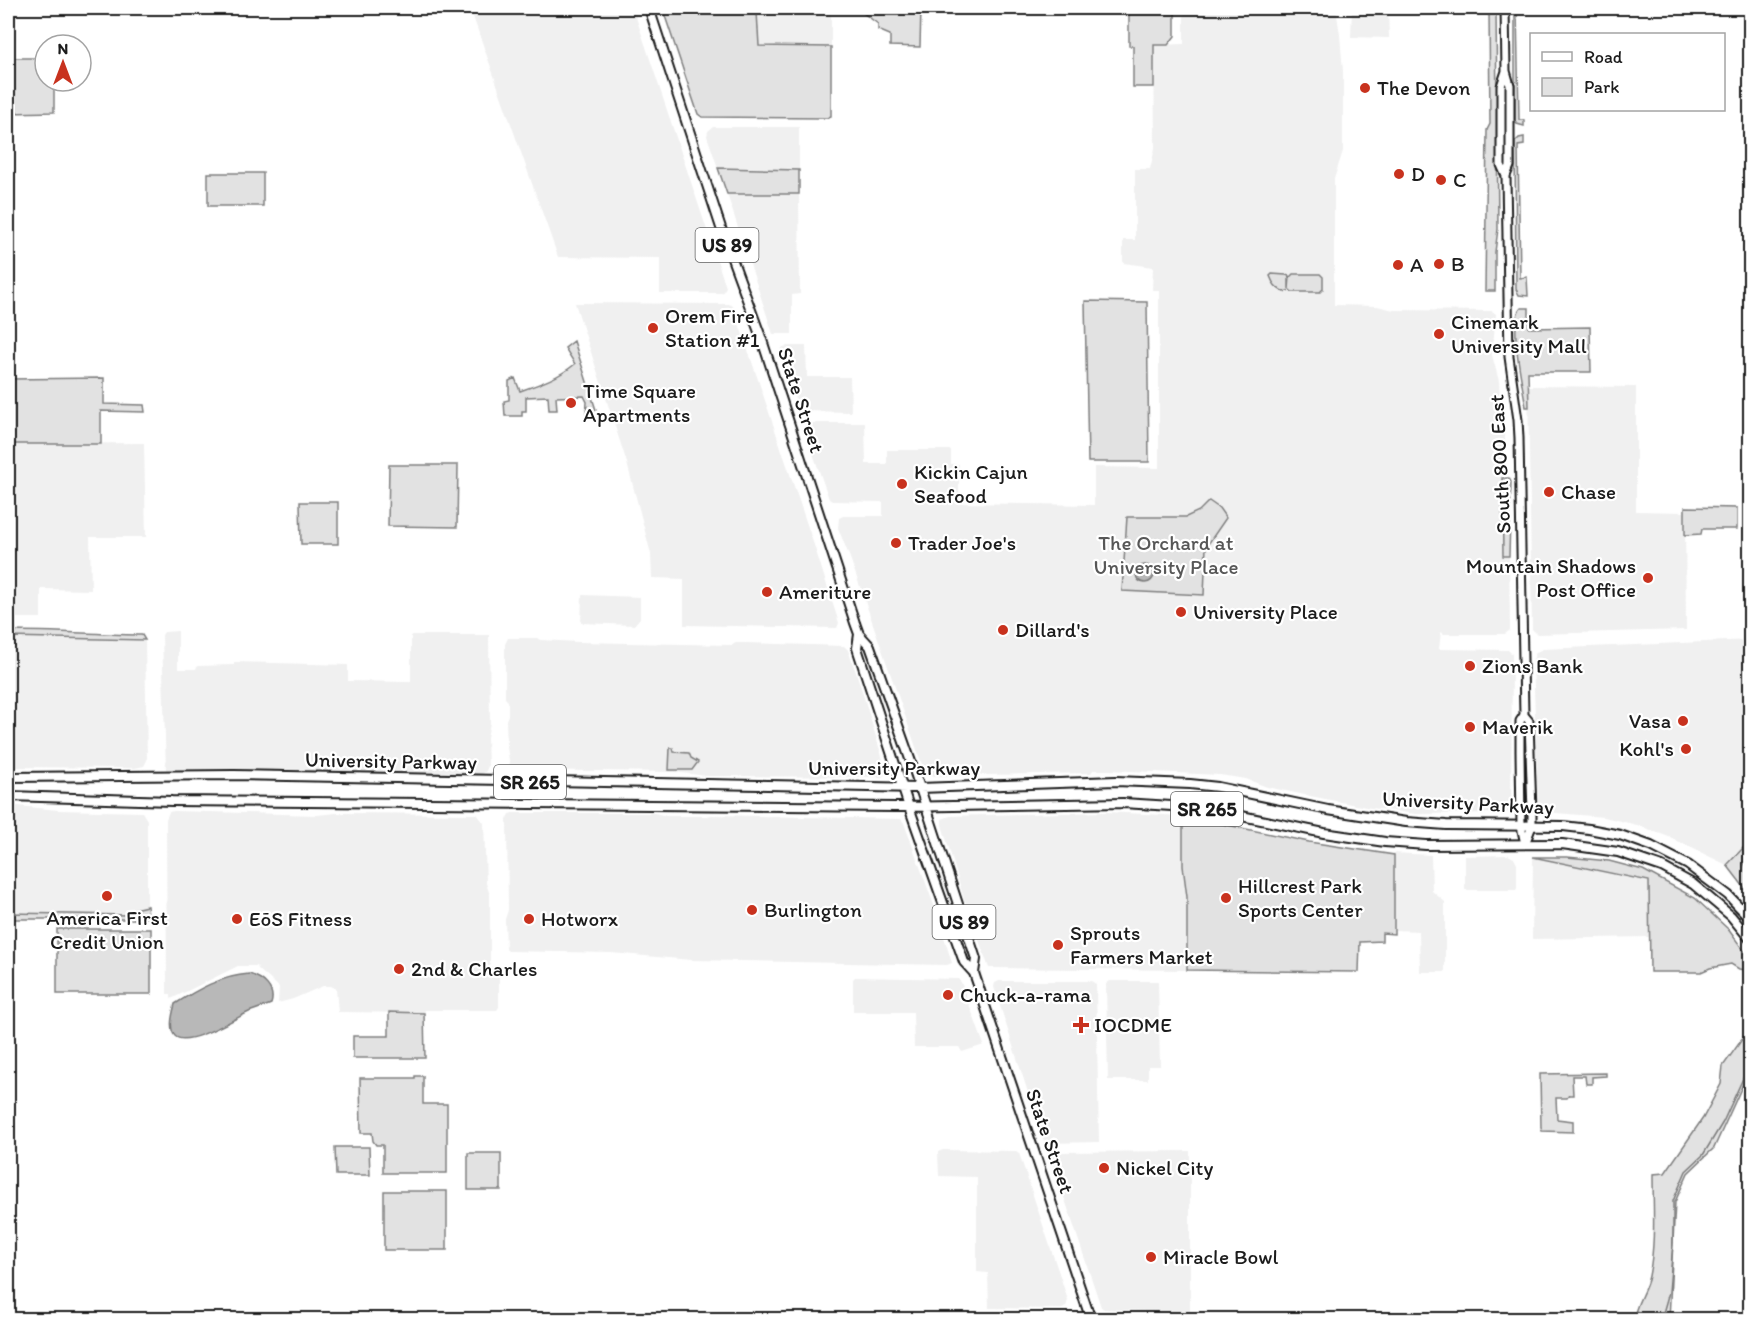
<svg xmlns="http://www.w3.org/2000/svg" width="1758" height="1327" font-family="Itim,sans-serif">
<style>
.built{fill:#f0f0f0}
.green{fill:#e2e2e2;stroke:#7f7f7f;stroke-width:1.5}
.water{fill:#b8b8b8;stroke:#7a7a7a;stroke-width:1.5}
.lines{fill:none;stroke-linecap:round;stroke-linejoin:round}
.stream{stroke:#7a7a7a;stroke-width:1.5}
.secondary-casing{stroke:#1c1c1c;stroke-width:11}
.primary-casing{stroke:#1c1c1c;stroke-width:12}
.secondary{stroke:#fff;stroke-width:7}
.primary{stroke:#fff;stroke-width:8}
.poi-dot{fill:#c8321e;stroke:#fff;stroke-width:2}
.labels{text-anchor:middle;stroke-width:4.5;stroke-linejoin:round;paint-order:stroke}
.shield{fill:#fff;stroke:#606060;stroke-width:1.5}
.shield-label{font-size:20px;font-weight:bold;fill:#1c1c1c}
.poi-label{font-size:21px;fill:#1c1c1c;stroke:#fff;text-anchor:start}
.street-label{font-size:21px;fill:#1c1c1c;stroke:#fff}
.park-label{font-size:21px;fill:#575757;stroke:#fff}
</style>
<rect width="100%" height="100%" fill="#fff"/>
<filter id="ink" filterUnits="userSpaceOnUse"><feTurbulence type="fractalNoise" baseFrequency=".0167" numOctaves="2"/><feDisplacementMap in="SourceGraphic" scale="12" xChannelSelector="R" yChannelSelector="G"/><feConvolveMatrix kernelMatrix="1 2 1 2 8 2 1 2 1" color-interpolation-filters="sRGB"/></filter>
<g filter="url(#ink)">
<path class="built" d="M470 8H633L726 287 722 293H660V258L558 257Z
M662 8H831V47L758 46 757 12 663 10Z
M1184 8H1336L1340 35 1343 71V151L1334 179V305L1377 306 1394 310 1492 311 1496 314 1492 355 1499 381 1501 416 1505 434V462L1502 465 1503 556H1509L1510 630 1505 634H1444L1441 632 1439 649 1508 650 1512 654 1511 809 1507 813 1416 814 1371 808 1300 794 1267 787 1246 779 1220 775 1109 770H1093L1091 773 934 776 929 773 926 776 850 558 838 528 839 518 843 516H883V502L832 501 829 499 805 431 807 425 811 423H865L866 464H887V450H951V464H959V503L1094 505V467L1159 468V290H1152L1153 267 1123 263V240H1135V169H1150L1155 148 1154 45 1184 44Z
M1352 8H1388L1389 38 1351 37Z
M713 127H799V170L718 168 707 136 708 131Z
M727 194H799L800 294 792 295V334H773Z
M575 303 729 304 733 306 814 545 839 623 837 628 684 625V579L652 578 651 554 627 463Z
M787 346H806L807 377H850L851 412 803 411 798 408 781 355 780 351 783 347Z
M1528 386 1636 387V511L1685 512 1686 630 1537 634 1532 629Z
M144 443 146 537H90L91 590 41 589V618H8V444Z
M582 595 640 597V618L634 625 581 623Z
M178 631V669H196L197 666 234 665V662L348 665V681L411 682V635H489L490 723 487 737 488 766 486 771 482 774 166 772 162 635 164 632Z
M8 637 145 640 147 760 144 766 135 768 8 767Z
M508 638H537L540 640 579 642 732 645 736 643H745L844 646 848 650 858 678 887 773 882 777 707 776 674 772 513 770 510 767 507 747 506 720 508 715V701L505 698V644Z
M1750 640V828L1744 847 1727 865 1669 837 1637 825 1604 817 1544 812 1540 809 1538 803 1533 660 1536 652 1543 649Z
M8 805 58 810 142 812 147 820V906L134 909 129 915 8 913Z
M174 811 317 815 336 813 477 814 484 823 486 883 490 895V967L499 966V1007L497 1010H425L424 1013 338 1012 336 989 331 986H323L293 999 278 1003 279 987 258 969 257 966H238L171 999V994H167L166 819 169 812Z
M1106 812 1183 816V866L1187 897V970L989 968 964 899 942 825V819L950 816Z
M512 813H654L667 816H707L711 815 901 819 904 823 936 911 952 963 947 965 691 960 611 953 508 951 506 949 505 919 508 910 507 820 510 814Z
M1393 853 1431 855 1432 891 1445 902V972H1420L1419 931 1394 930Z
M1508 855 1514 858 1517 864V888L1516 890H1465V856Z
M1533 857 1649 881 1650 937 1532 939Z
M855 977 958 979 961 982 984 1045 962 1052 959 1047H914L913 1012H853V979Z
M999 981H1091L1096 984 1099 1142 1047 1143 1043 1139 994 987 995 983Z
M1110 981H1158L1160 1066H1148V1080H1108L1106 984Z
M943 1150 1016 1151 1019 1153 1068 1300 1066 1307 1062 1309 989 1308 988 1273 977 1272V1177L939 1176 938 1152Z
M1190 1151V1313L1104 1309 1101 1307 1051 1158 1053 1155 1057 1152Z"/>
<path class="green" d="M858 8H921L920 47 890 46V35L878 30V24L858 9Z
M1489 8H1496L1498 229 1495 252V291H1485L1487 130 1490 124Z
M1515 8H1517L1519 120H1524V126L1517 124 1515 120Z
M1129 9H1175V36L1168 45H1154V87H1133V46H1129Z
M663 10 757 12 759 46 831 47V116L827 118 702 117 698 114Z
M8 58H45V81H54V112L8 113Z
M1524 137V145L1518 146 1520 278 1527 277 1528 296 1519 295 1516 289 1515 142 1519 138Z
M718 168 799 170V194H727Z
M208 173H263V206H208Z
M1272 274 1286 275 1289 276V289L1290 277 1293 274H1320L1323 277V289L1320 292H1292L1290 290 1284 292C1276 288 1273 284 1270 276Z
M1085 301 1147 302 1149 462H1088Z
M1521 308H1529V328L1590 327 1591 372H1528L1529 407H1526C1523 388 1508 320 1521 308Z
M574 341 596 410 586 416 587 402 584 396 556 397 557 410H549L548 396 526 397V411H522V416H505L504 401 509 400V381L515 378 520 391C540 384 558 378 575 364L565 348Z
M104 378V404L144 405 145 412 101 411V444H8V379Z
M389 465H458L457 527 388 526Z
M1502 478H1509L1511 482 1509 556H1503Z
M1209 501 1219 508 1226 518 1206 547 1204 595 1122 591 1127 517H1186L1199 511Z
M300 502H338V544H301Z
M1685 507 1737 508V529H1702L1701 534 1685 535Z
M8 631C53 631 97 634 142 635L145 640 8 637Z
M670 748H673L674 752 689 753 691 758 698 762 692 770H669Z
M1183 816 1309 842 1394 855V934L1382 933V941L1360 942 1359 972 1187 970V897L1183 866Z
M1744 847 1745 864 1750 876V895L1727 865Z
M1533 857H1567L1609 861 1643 870 1695 898 1728 929 1750 959V983L1745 970 1739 969 1731 964 1710 968 1701 972H1650L1649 881Z
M147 906 148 914 145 919H8V913L129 915 134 909Z
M57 929H151V994H57Z
M389 1012 424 1013 425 1058H353V1036H389Z
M1750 1028V1071H1749L1714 1148 1688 1173 1675 1202 1669 1319H1634C1635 1304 1646 1291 1649 1276 1656 1241 1653 1209 1653 1174L1665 1173 1703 1118 1721 1084 1723 1066Z
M1606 1073V1076L1592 1077V1084H1586L1585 1076H1572L1573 1095H1569L1567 1098H1556L1557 1119 1573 1121V1132L1542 1131 1541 1128 1540 1074Z
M415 1076H423V1104H447V1173H383V1145H376L373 1141 372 1133H361L360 1078H415Z
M335 1147H369L370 1175H336Z
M468 1153H501V1190H468Z
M384 1191H447V1250H384Z"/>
<path class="water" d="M1136 574a9 9 0 1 1 18 0a9 9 0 1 1-18 0Z
M249 974C263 978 276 989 271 1004 263 1007 256 1009 249 1012 236 1018 187 1048 175 1036 168 1028 173 1012 175 1004 198 989 221 976 249 974Z"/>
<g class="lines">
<path class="stream" d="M1661 1320 1669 1292 1673 1243V1201L1686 1171 1703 1155 1723 1122 1750 1063"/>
<g class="secondary-casing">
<path id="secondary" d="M1505 8 1506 71 1501 86V165L1506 176
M1506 71 1510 85V166L1506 176 1509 357 1518 420 1519 438 1524 715 1529 721 1532 812V826L1525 844
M1524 715 1520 721V752L1521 826 1525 844"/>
</g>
<g class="primary-casing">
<path id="primary" d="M649 8 723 234 762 340 855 623 859 634 870 646 916 776 976 959 974 973
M859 634 857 648 909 807 964 962 974 973 1091 1320
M8 777 234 775 920 788 1116 781 1190 784 1218 787 1328 810 1406 822 1446 825 1563 826 1589 829 1620 835 1651 846 1688 865 1728 895 1750 918
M8 796 172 801 896 807 1123 803 1188 807 1227 813 1324 833 1385 842 1426 845 1562 844 1618 852 1662 867 1693 884 1731 916 1750 939"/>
</g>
<use href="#secondary" class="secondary"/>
<use href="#primary" class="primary"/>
</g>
</g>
<g class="poi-dot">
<circle cx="1365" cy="88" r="6"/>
<circle cx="1399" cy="174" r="6"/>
<circle cx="1441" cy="180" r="6"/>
<circle cx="1439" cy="264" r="6"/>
<circle cx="1398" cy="265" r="6"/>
<circle cx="653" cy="328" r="6"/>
<circle cx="1439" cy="334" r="6"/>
<circle cx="571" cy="403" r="6"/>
<circle cx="902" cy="484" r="6"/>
<circle cx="1549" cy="492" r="6"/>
<circle cx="896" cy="543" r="6"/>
<circle cx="1648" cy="578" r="6"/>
<circle cx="767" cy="592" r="6"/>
<circle cx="1181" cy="612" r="6"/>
<circle cx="1003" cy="630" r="6"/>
<circle cx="1470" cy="666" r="6"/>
<circle cx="1683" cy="721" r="6"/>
<circle cx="1470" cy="727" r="6"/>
<circle cx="1686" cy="749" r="6"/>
<circle cx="107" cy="896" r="6"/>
<circle cx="1226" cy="898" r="6"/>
<circle cx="752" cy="910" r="6"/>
<circle cx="237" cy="919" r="6"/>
<circle cx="529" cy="919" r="6"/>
<circle cx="1058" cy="945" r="6"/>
<circle cx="399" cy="969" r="6"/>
<circle cx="948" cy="995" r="6"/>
<path d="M1078 1016h6v6h6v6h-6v6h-6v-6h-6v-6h6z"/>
<circle cx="1104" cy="1168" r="6"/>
<circle cx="1151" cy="1257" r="6"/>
</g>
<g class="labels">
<g class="shield">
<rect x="695.5" y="228" width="63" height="34" rx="4.5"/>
<rect x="494" y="765" width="72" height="34" rx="4.5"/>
<rect x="1171" y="792" width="72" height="34" rx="4.5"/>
<rect x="932.5" y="905" width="63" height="34" rx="4.5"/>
</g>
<g class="shield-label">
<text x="727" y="252">US 89</text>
<text x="530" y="789">SR 265</text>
<text x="1207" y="816">SR 265</text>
<text x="964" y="929">US 89</text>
</g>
<g class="poi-label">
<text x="1377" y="95">The Devon</text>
<text x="1411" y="181">D</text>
<text x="1453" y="187">C</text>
<text x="1451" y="271">B</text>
<text x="1410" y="272">A</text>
<text x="665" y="323">Orem Fire<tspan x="665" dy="24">Station #1</tspan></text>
<text x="1451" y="329">Cinemark<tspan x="1451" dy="24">University Mall</tspan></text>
<text x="583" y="398">Time Square<tspan x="583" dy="24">Apartments</tspan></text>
<text x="914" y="479">Kickin Cajun<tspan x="914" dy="24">Seafood</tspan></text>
<text x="1561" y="499">Chase</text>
<text x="908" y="550">Trader Joe's</text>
<text x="1636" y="573" text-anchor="end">Mountain Shadows<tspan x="1636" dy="24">Post Office</tspan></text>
<text x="779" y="599">Ameriture</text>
<text x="1193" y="619">University Place</text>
<text x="1015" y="637">Dillard's</text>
<text x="1482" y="673">Zions Bank</text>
<text x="1671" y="728" text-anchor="end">Vasa</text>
<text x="1482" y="734">Maverik</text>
<text x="1674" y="756" text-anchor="end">Kohl's</text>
<text x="1238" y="893">Hillcrest Park<tspan x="1238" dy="24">Sports Center</tspan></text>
<text x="764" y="917">Burlington</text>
<text x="107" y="925" text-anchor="middle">America First<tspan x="107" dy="24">Credit Union</tspan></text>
<text x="249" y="926">EōS Fitness</text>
<text x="541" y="926">Hotworx</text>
<text x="1070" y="940">Sprouts<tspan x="1070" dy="24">Farmers Market</tspan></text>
<text x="411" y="976">2nd &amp; Charles</text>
<text x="960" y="1002">Chuck-a-rama</text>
<text x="1094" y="1032">IOCDME</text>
<text x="1116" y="1175">Nickel City</text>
<text x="1163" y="1264">Miracle Bowl</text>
</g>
<g class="street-label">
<text transform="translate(801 400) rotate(72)" y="7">State Street</text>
<text transform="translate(1500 464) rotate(-93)" y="7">South 800 East</text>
<text transform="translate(391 761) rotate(1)" y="7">University Parkway</text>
<text x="894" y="775">University Parkway</text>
<text transform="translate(1468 803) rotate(3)" y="7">University Parkway</text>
<text transform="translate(1050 1141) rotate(71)" y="7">State Street</text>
</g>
<g class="park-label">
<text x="1166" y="550">The Orchard at<tspan x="1166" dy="24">University Place</tspan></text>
</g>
</g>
<rect width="1758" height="1327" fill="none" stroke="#fff" stroke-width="30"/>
<rect x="15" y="15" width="1728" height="1297" fill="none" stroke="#1c1c1c" stroke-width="2" filter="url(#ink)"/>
<rect x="1530" y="33" width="195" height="78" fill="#ffffff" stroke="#a4a4a4" stroke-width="1.5"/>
<rect x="1542" y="52" width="30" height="9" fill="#ffffff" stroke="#a4a4a4" stroke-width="1.5"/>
<text x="1584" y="63" font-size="18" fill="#1c1c1c">Road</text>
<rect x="1542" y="78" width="30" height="18" fill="#e2e2e2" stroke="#a4a4a4" stroke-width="1.5"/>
<text x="1584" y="93" font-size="18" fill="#1c1c1c">Park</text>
<g transform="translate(63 63)"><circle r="28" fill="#ffffff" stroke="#a4a4a4" stroke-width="1.5"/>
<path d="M0-4.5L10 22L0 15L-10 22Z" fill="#c8321e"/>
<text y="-9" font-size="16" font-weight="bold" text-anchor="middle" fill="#1c1c1c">N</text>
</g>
</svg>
